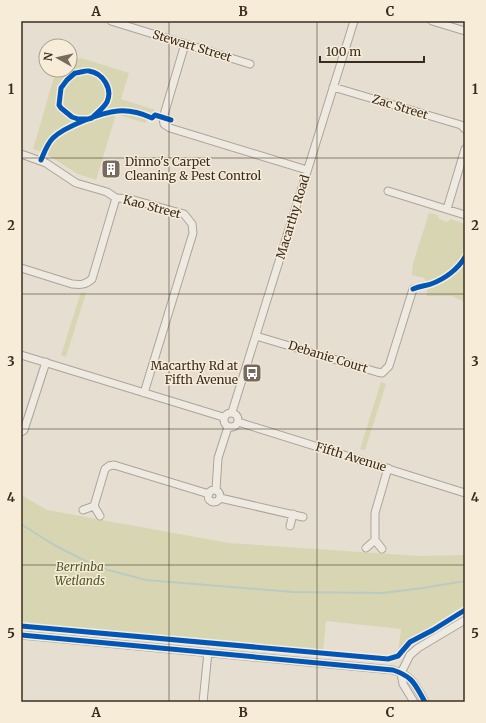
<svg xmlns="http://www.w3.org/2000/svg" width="486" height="723" font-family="Merriweather,serif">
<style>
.green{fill:#d8d5b3}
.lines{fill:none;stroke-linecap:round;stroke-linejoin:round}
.stream{stroke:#bbcbc1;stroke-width:2}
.minor-casing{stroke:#aca499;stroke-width:9}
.minor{stroke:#eeeae2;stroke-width:7}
.cycleway-casing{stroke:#f6ecd8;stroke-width:8}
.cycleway{stroke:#0057b8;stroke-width:5}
.grid{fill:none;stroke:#3c2c20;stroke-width:1;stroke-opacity:0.55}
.labels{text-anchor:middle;stroke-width:3;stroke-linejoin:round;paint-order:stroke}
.street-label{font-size:12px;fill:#3c2c20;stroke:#f6ecd8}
.poi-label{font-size:12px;fill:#3c2c20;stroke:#f6ecd8;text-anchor:start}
.park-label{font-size:12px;font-style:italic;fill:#505927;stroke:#f6ecd8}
.neatline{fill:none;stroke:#3c2c20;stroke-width:1.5}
.grid-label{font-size:13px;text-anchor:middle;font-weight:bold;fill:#3c2c20}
</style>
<rect width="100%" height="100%" fill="#e6ded1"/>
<path class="green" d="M81 58 129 73 121 99 155 110 145 123 116 114 96 180 78 174 43 152 33 149 56 70H70V61Z
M429 213 438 215 439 219 447 222 451 219 465 224V302L452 296H427V283L424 278 412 275 413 263Z
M81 292 86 293 66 357 61 355Z
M381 382 386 384 365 450 360 449Z
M21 495 47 510 229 543 419 556 465 555V607L432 628 407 642 398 653 401 629 326 621 323 651 21 625Z"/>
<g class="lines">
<path class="stream" d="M21 524 54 545 97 567 146 580 293 592 383 593 423 588 465 581"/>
<g class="minor-casing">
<path id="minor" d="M111 21 250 64
M432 21 465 31
M185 44 163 118 164 124 170 128 307 170
M333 87 461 125 465 129
M21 154 46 163 76 183 107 192 116 198
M388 191 465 215
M447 209 465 149
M21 268 72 284C81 285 85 285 92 279L116 198 130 199 184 214 192 224 193 233 144 393
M256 336 377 372 382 373 389 366 413 289
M21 355 223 417
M232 412 354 21
M224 420a7 7 0 1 1 14 0a7 7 0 1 1-14 0Z
M238 422 465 493
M21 432 24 430 46 362
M208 496a6 6 0 1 1 12 0a6 6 0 1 1-12 0Z
M216 490 218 458 228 427
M220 498 303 517
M94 506 105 469 109 466 114 465 209 494
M83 510 94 506 100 516
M290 526 293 514
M375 540V513L388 468
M366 548 375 540 382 549
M21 635 393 670C414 677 415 685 425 702
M401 673 410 655 418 648 465 620
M401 673 403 684 414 702
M203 702 208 652"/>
</g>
<use href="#minor" class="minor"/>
<g class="cycleway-casing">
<path id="cycleway" d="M89 119H78L72 117 61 108 59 105 61 88 67 80 75 73C78 73 87 70 89 71 103 73 113 89 107 102 103 109 97 112 92 118
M41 160C44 153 47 144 53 138 64 127 102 112 118 111 130 110 141 113 152 118L155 115 171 120
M413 289C420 286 425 286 431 284 445 279 458 269 465 257
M21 626 388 659 398 656 410 642 433 630 465 610
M21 635 393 670C414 677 415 685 425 702"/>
</g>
<use href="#cycleway" class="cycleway"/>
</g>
<path class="grid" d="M169 21V702M317 21V702M21 158H465M21 294H465M21 429H465M21 565H465"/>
<defs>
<g id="building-square" transform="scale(1)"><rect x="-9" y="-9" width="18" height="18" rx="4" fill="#786a5e" stroke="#f6ecd8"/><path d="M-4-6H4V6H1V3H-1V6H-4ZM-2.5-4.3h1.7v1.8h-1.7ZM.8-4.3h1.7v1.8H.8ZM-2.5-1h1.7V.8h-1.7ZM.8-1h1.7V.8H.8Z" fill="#fff"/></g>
<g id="bus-square" transform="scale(1)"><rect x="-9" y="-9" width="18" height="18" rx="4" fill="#786a5e" stroke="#f6ecd8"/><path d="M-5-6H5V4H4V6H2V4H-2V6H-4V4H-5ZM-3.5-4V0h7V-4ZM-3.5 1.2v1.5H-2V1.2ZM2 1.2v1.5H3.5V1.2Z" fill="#fff"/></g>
</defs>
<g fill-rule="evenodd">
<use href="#building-square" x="111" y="169"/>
<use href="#bus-square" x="252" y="373"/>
</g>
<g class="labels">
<g class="street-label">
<text transform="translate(192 46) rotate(17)" y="4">Stewart Street</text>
<text transform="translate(400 107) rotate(17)" y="4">Zac Street</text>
<text transform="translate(152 207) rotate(15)" y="4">Kao Street</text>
<text transform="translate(293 217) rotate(-73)" y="4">Macarthy Road</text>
<text transform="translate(328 357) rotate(17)" y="4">Debanie Court</text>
<text transform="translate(351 457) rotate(17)" y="4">Fifth Avenue</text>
</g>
<g class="poi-label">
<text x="125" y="166">Dinno's Carpet<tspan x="125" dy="14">Cleaning &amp; Pest Control</tspan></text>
<text x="238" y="370" text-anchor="end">Macarthy Rd at<tspan x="238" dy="14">Fifth Avenue</tspan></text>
</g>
<g class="park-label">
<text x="80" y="571">Berrinba<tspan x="80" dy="14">Wetlands</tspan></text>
</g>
</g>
<rect width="486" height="723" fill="none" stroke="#f6ecd8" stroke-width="44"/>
<g transform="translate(58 58) rotate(278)"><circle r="19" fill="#f6ecd8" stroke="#ac9f8e"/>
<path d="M0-3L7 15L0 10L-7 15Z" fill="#786a5e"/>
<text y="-6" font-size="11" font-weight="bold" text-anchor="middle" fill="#3c2c20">N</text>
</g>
<path d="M320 56v6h104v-6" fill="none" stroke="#3c2c20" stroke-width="2"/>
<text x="326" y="56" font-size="12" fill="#3c2c20" stroke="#f6ecd8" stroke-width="3" paint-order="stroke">100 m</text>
<rect x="22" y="22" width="442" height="679" class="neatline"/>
<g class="grid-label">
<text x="96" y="16">A</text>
<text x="243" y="16">B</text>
<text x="390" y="16">C</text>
<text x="11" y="94">1</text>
<text x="475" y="94">1</text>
<text x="11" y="230">2</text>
<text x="475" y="230">2</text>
<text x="11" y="366">3</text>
<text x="475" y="366">3</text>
<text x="11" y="502">4</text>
<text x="475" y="502">4</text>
<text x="11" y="638">5</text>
<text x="475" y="638">5</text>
<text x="96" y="717">A</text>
<text x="243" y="717">B</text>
<text x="390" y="717">C</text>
</g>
</svg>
